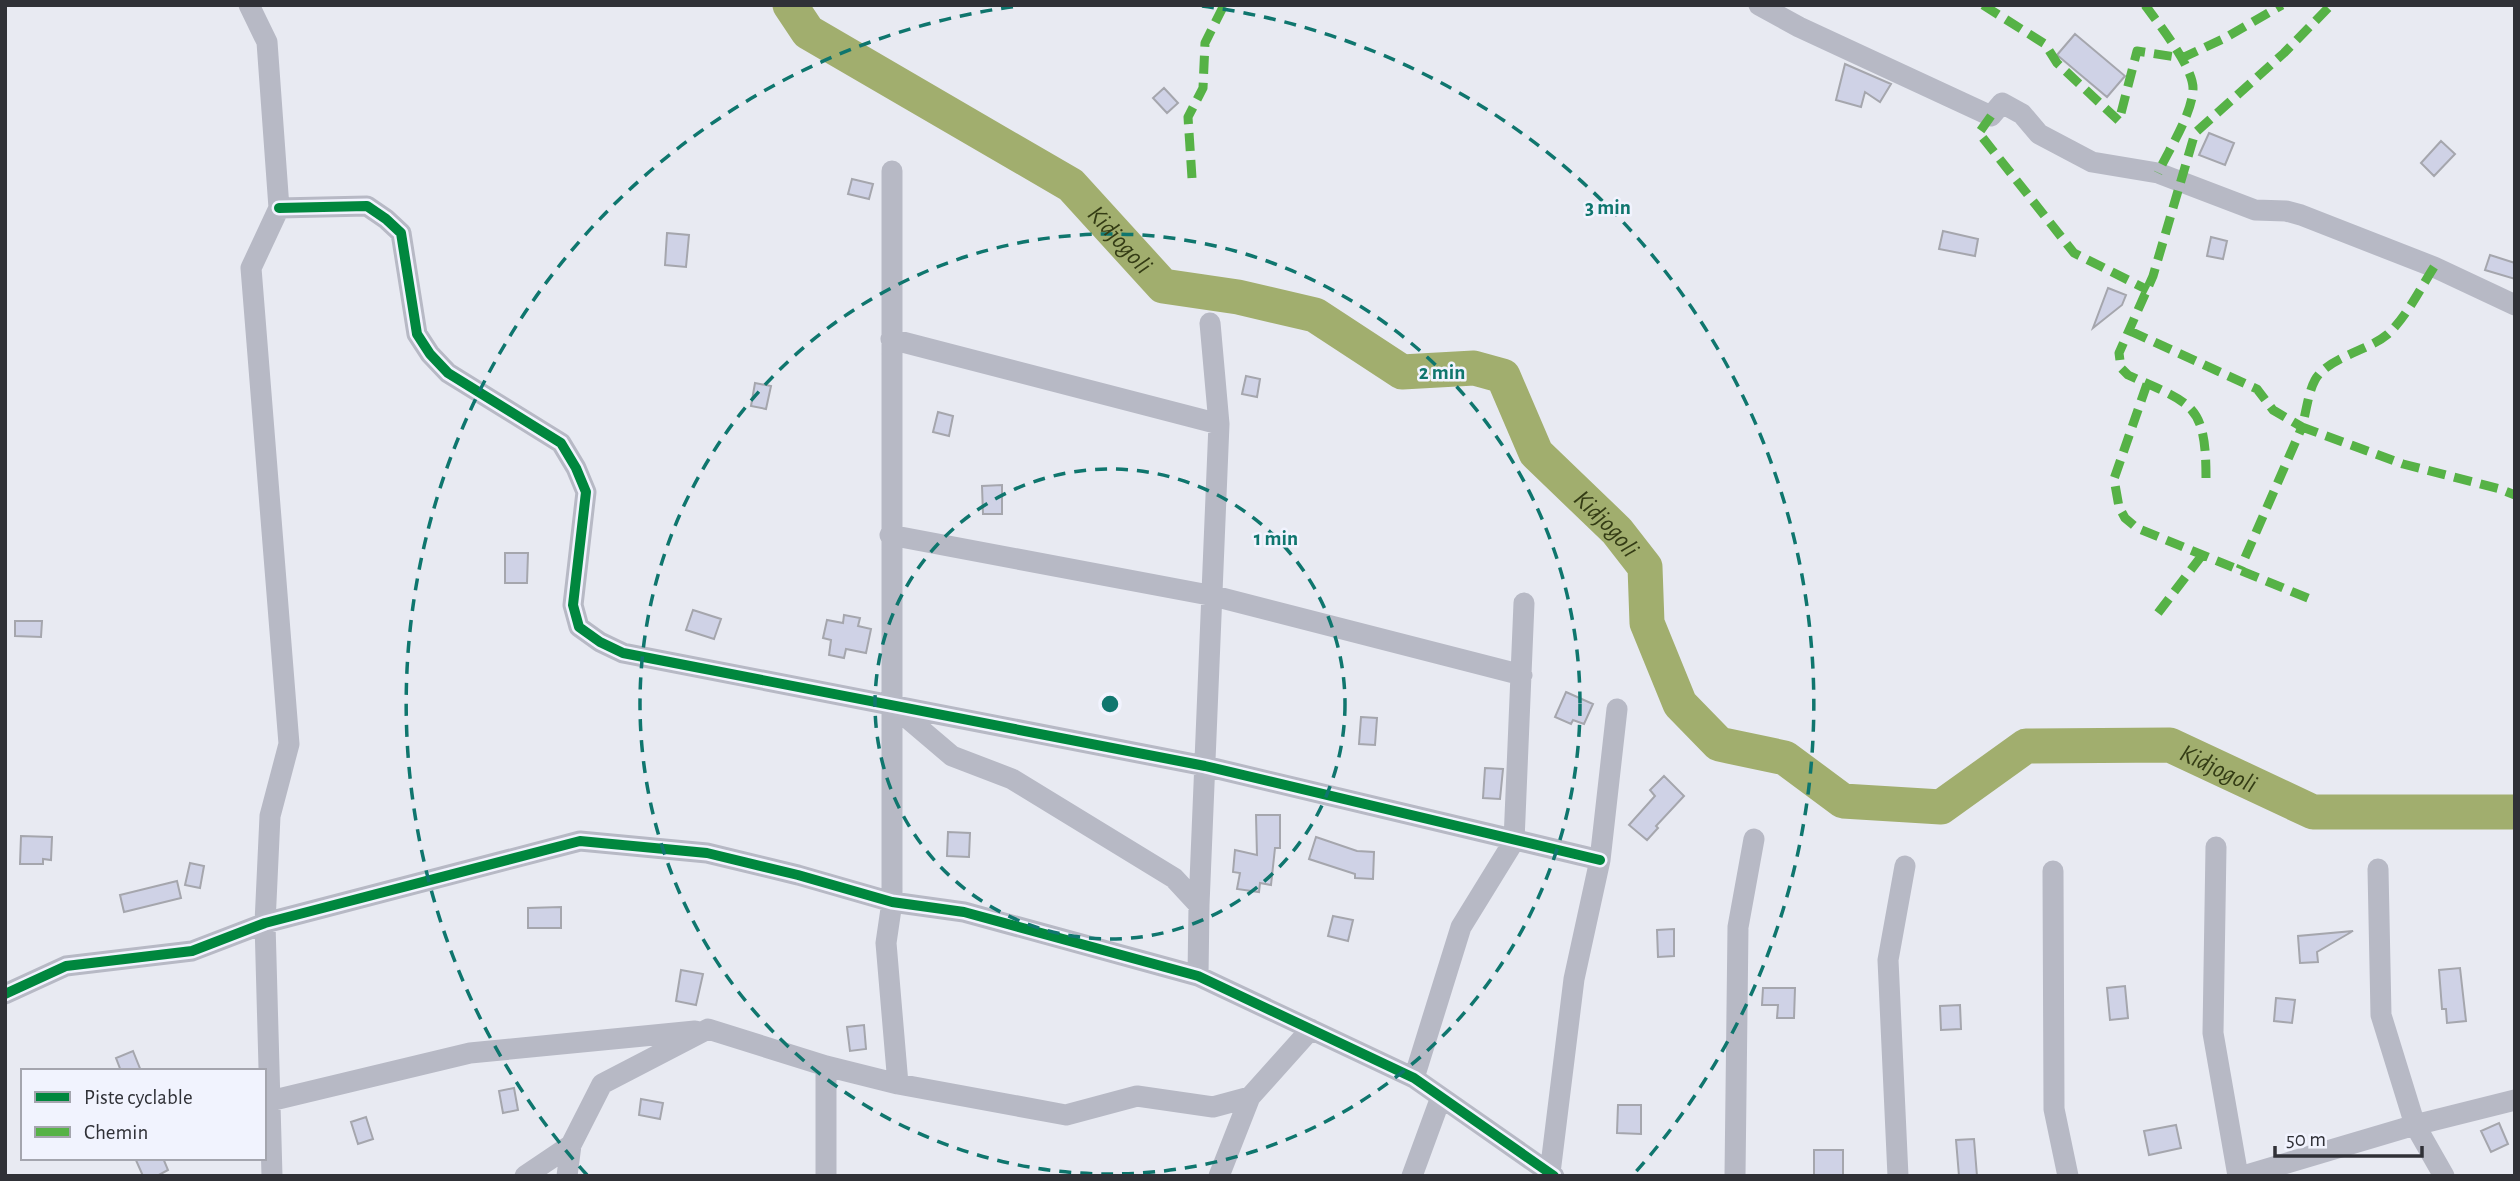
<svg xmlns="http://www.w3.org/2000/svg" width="2520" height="1181" font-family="'Alegreya Sans',sans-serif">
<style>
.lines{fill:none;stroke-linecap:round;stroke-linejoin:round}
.river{stroke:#a1ae6e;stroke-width:35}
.building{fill:#cfd2e6;stroke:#a5a6ad;stroke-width:2}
.minor{stroke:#b7b9c5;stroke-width:21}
.quiet{stroke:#56b246;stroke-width:9;stroke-dasharray:18 9;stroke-linecap:butt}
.cycleway-casing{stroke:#f1f3fe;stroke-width:15}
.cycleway{stroke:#00873e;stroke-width:10}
.ring{fill:none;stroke:#0f766e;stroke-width:3.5;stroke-dasharray:12 9}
.labels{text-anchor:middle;stroke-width:5;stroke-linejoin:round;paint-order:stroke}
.water-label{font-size:26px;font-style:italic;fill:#343c15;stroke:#f1f3fe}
.centre{fill:#0f766e;stroke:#f1f3fe;stroke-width:3.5}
.ring-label{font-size:21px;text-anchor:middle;font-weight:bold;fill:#0f766e;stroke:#f1f3fe;stroke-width:5;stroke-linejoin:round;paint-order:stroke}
</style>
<rect width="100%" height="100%" fill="#e8eaf2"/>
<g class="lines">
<path class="river" id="s1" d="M790 5 808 32 1071 185 1163 286 1238 297 1315 315 1402 372 1474 368 1503 376 1536 453 1617 531 1645 567 1647 623 1680 704 1719 744 1785 758 1843 801 1941 807 2026 746 2170 745 2313 812H2515"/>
</g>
<path class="building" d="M2075 34 2125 76 2107 97 2057 55Z
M1845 64 1891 84 1880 102 1865 92 1861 107 1836 100Z
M1164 88 1178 103 1167 113 1153 98Z
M2209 133 2234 143 2225 165 2199 155Z
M2441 141 2455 154 2434 176 2421 163Z
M852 179 873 184 869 199 848 194Z
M1943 231 1978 239 1975 256 1939 249Z
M667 233 689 235 686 267 665 265Z
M2211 237 2227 241 2223 259 2207 256Z
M2490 255 2515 263V279L2485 270Z
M2108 288 2126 295 2122 305 2093 328Z
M1246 376 1260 379 1257 397 1242 394Z
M755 383 771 386 766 409 751 406Z
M938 412 953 416 949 436 933 432Z
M1002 485V514H983L982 486Z
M505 553H528L527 583H505Z
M693 610 721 619 714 639 686 630Z
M844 615 860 618 858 626 871 629 866 653 846 649 844 658 829 655 831 640 823 638 827 620 843 623Z
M15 621H42L41 637 15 636Z
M1566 692 1593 704 1584 724 1573 720 1571 724 1555 717Z
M1361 717 1377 718 1375 745 1359 744Z
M1485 768 1503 769 1500 799 1483 798Z
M1664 776 1684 796 1656 826 1658 828 1647 840 1629 825 1655 796 1650 790Z
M1256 815H1280V848H1275L1271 885 1260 883 1259 892 1237 889 1240 873 1233 872 1235 850 1257 855Z
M948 832 970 833 969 857 947 856Z
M21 836 52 837 51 860 43 859V864H20Z
M1316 837 1357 851 1374 852 1373 879 1355 878V874L1309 859Z
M190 863 204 866 200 888 185 885Z
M177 881 181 898 124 912 120 895Z
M561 907V928H528V908Z
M1333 916 1353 920 1348 941 1328 936Z
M1674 929V956L1658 957 1657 930Z
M2353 931 2317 952 2318 962 2300 963 2298 936Z
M2460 968 2466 1021 2447 1023 2446 1009H2442L2439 970Z
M681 970 703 974 696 1005 676 1001Z
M2125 986 2128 1018 2110 1020 2107 988Z
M1763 988H1795L1794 1018H1777L1778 1005H1762Z
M2276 998 2295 1000 2292 1023 2274 1021Z
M1960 1005 1961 1029 1941 1030 1940 1006Z
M864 1025 866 1049 850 1051 847 1027Z
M133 1051 141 1071H121L116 1058Z
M514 1088 518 1110 503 1113 499 1091Z
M641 1099 663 1103 660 1119 639 1115Z
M1618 1105H1641V1134L1617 1133Z
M366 1117 373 1139 358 1144 351 1122Z
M2499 1123 2508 1144 2491 1152 2481 1131Z
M2176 1125 2181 1148 2149 1155 2144 1131Z
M1974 1139 1977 1176H1959L1956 1140Z
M1814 1150H1843V1176H1814Z
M135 1158H163L168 1170 157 1176H143Z"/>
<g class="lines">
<path class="minor" d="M249 5 267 42 279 208 251 268 289 744 270 816 265 923 272 1176
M1759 5 1799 27 1991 116 2002 103 2022 114 2039 134 2092 162 2158 173 2255 210 2286 211 2301 215 2434 267 2515 305
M892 171V902L886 943 898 1084
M279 208 367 206 386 219 401 233 417 334 430 354 448 373 561 443 576 468 586 492 573 605 579 627 600 642 623 653 1205 766 1600 860
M891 339 1219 424
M890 535 1214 596 1522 675
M892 705 952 756 1012 779 1174 878 1199 905
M2216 847 2213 1033 2238 1176
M2378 869 2381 1015 2415 1125 2444 1176
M2053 871 2054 1109 2068 1176
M1198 976 1199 905 1219 424 1210 323
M5 994 66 966 192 951 265 923 580 841 707 853 798 875 892 902 964 912 1198 976 1414 1078 1554 1176
M826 1066V1176
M1414 1078 1461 927 1514 841 1524 603
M270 1101 470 1053 695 1031
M1550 1173 1574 979 1600 860 1617 709
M525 1176 571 1145 602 1084 708 1029 826 1066 898 1084 1066 1115 1137 1096 1213 1107 1250 1097
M567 1176 571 1145
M1219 1176 1250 1097 1311 1029
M1412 1176 1441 1097
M1735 1176 1738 927 1754 839
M1898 1176 1888 960 1905 866
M2243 1176 2415 1125 2515 1100"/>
<path class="quiet" d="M1983 5 2045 44 2057 63 2119 121 2137 51 2182 58 2225 38 2282 5
M2145 5C2158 23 2194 68 2193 89 2192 115 2169 149 2158 173
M1991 116 1979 133 2074 253 2148 290
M1192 178 1188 117 1203 88 1205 43 1224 5
M2434 267C2420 289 2407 316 2388 334 2368 351 2328 357 2315 380 2308 393 2306 413 2302 427L2403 464 2500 489 2515 495
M2130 331 2257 389 2273 410 2302 427 2240 569
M2147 384 2114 479 2119 507 2125 518 2137 528 2315 601
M2206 478C2206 403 2192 404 2128 375L2121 368 2119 353 2153 276 2195 133 2284 53 2331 5
M2158 613 2203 554"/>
<g class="cycleway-casing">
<path id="cycleway" d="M279 208 367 206 386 219 401 233 417 334 430 354 448 373 561 443 576 468 586 492 573 605 579 627 600 642 623 653 1205 766 1600 860
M5 994 66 966 192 951 265 923 580 841 707 853 798 875 892 902 964 912 1198 976 1414 1078 1554 1176"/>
</g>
<use href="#cycleway" class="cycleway"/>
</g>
<g class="ring">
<circle cx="1110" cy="704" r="235"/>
<circle cx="1110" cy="704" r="470"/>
<path d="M587 1175A704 704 0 0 1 1018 6M1202 6A704 704 0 0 1 1633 1175"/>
</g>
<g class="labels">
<g class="water-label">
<text dy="9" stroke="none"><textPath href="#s1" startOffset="410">Kidjogoli</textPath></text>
<text dy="9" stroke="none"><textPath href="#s1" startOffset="1018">Kidjogoli</textPath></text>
<text dy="9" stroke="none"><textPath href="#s1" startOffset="1816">Kidjogoli</textPath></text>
</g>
</g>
<circle cx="1110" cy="704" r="10" class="centre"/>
<g class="ring-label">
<text x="1608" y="214">3 min</text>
<text x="1442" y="379">2 min</text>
<text x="1276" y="545">1 min</text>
</g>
<rect width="2520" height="1181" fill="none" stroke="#303137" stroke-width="14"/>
<rect x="21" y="1069" width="245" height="91" fill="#f1f3fe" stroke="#a4a5ae" stroke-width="2"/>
<rect x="35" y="1092" width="35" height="10" fill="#00873e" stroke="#a4a5ae" stroke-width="2"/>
<text x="84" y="1104" font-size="21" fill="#303137">Piste cyclable</text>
<rect x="35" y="1127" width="35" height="10" fill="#56b246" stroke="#a4a5ae" stroke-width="2"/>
<text x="84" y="1139" font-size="21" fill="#303137">Chemin</text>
<path d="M2275 1146v10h147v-10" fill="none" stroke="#303137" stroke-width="3.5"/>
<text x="2286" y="1146" font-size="21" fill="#303137" stroke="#f1f3fe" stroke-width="5" paint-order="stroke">50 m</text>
</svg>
